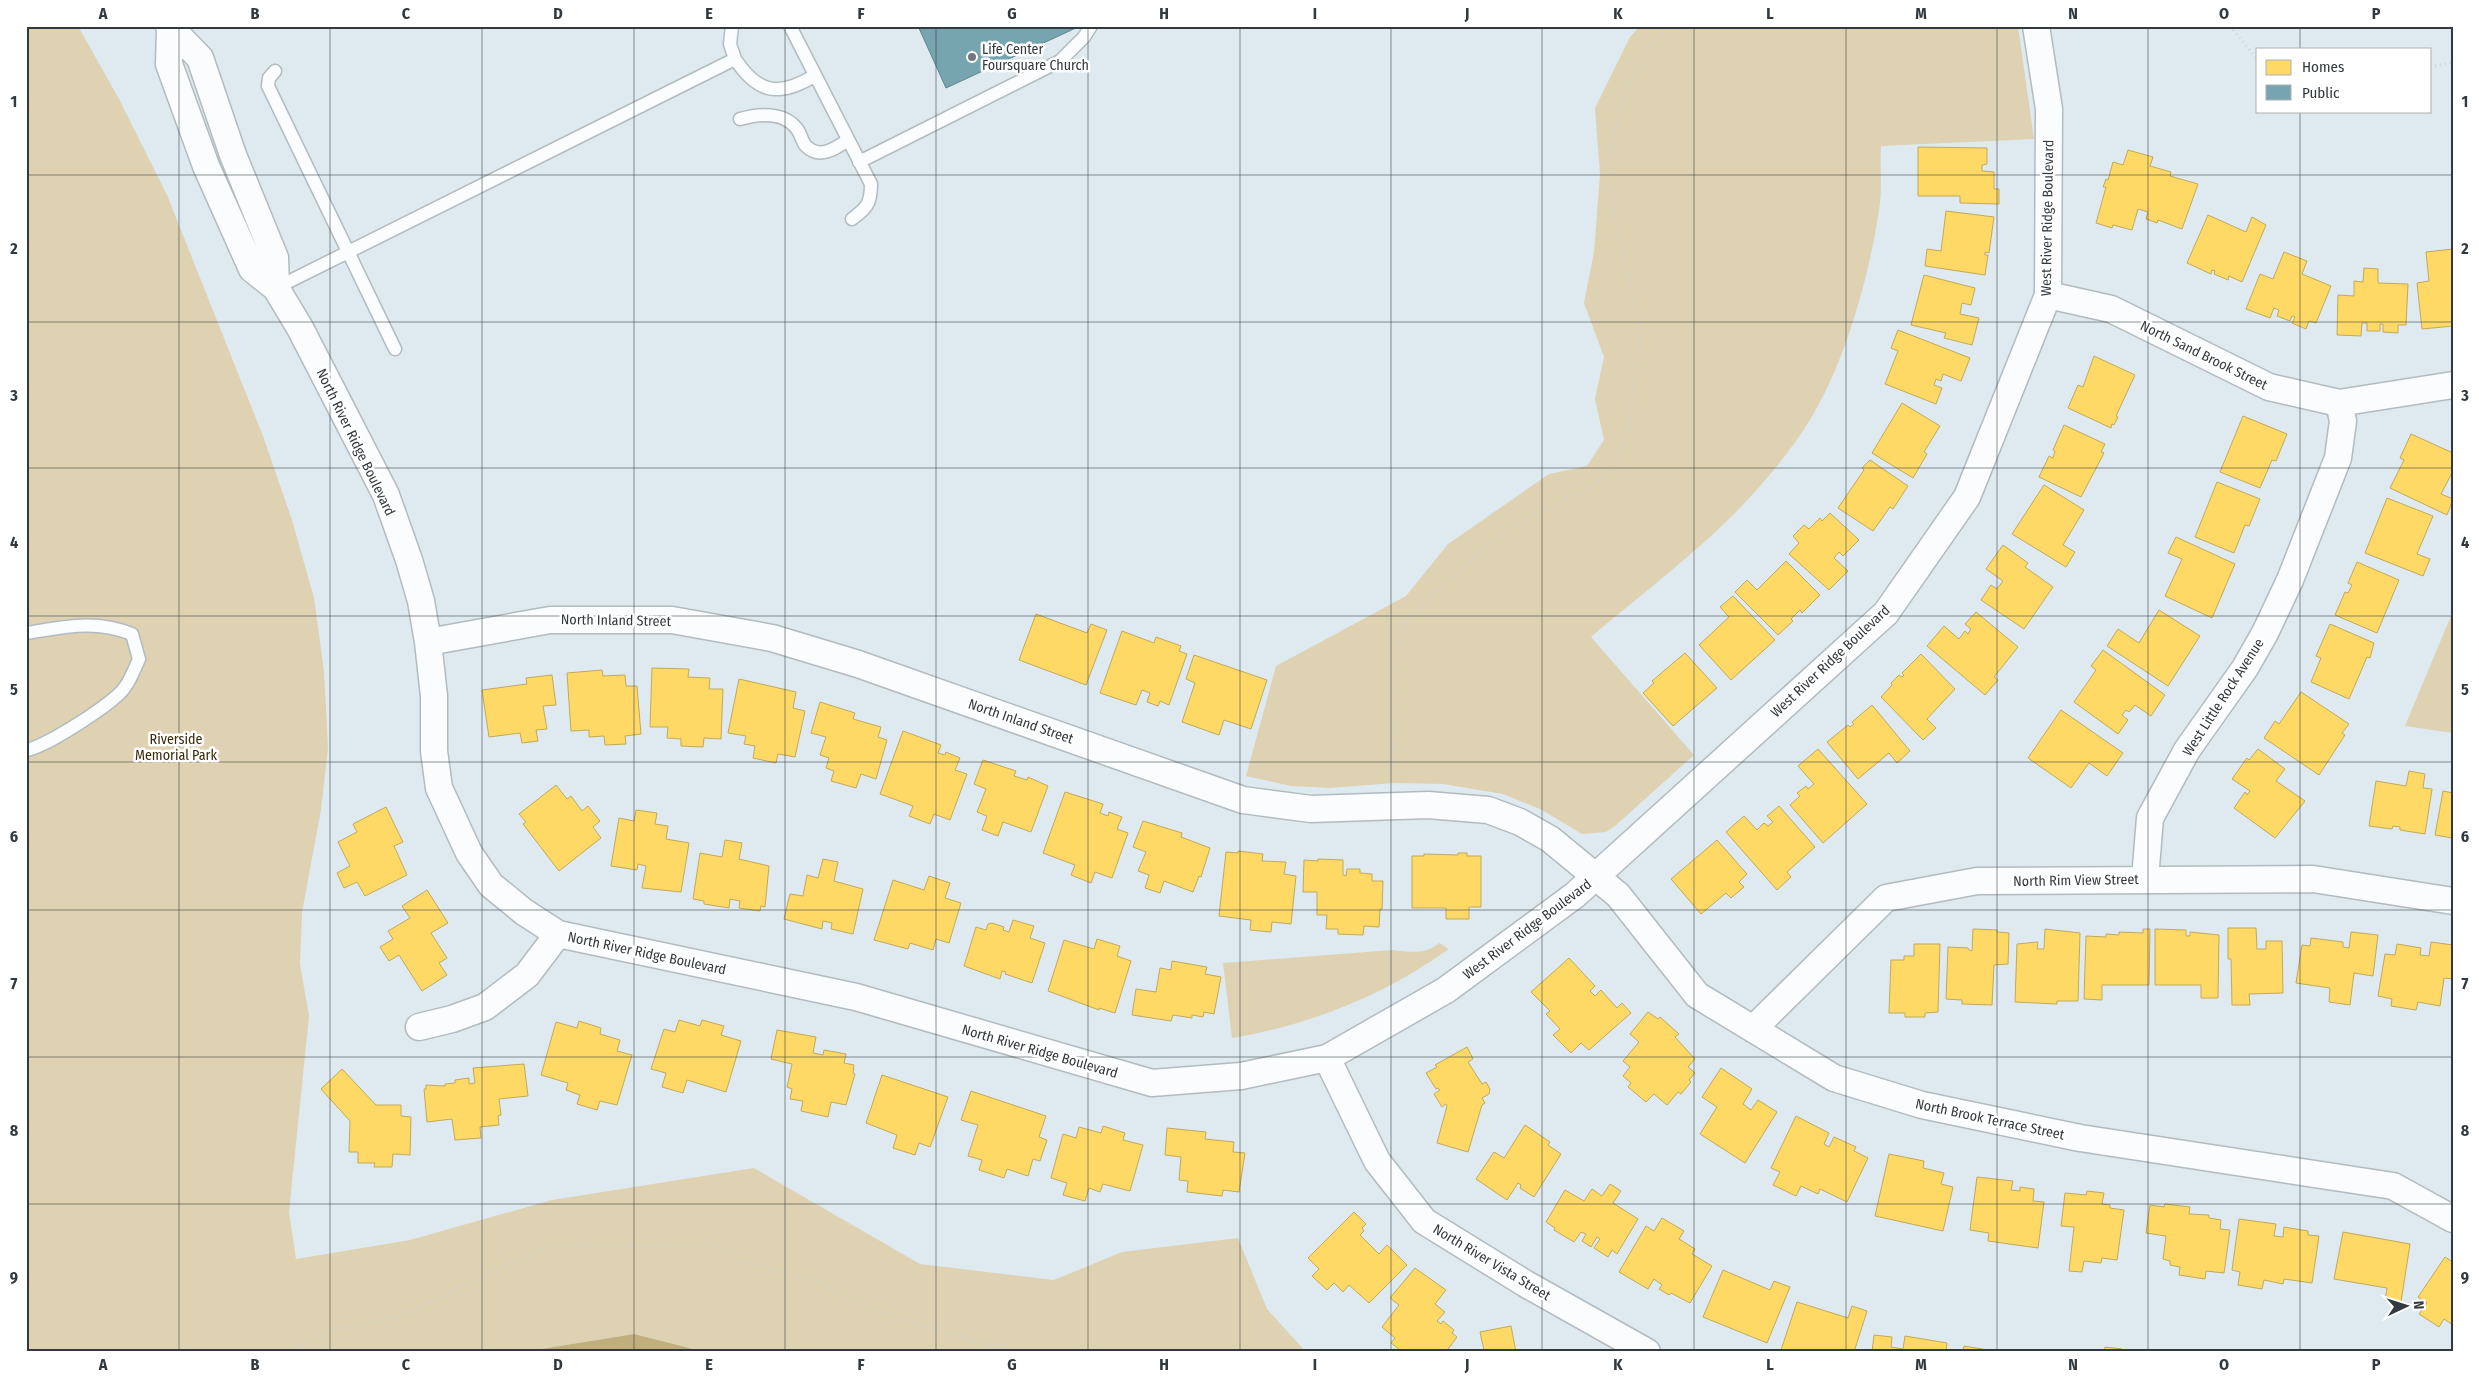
<svg xmlns="http://www.w3.org/2000/svg" width="2479" height="1378" font-family="'Fira Sans Condensed',sans-serif">
<style>
.green{fill:#ded2b2}
.water{fill:#c2ae7c}
.homes{fill:#ffd966;stroke:#c2a95a}
.public{fill:#76a5af;stroke:#62858d}
.lines{fill:none;stroke-linecap:round;stroke-linejoin:round}
.service-casing{stroke:#b2bbc0;stroke-width:15}
.minor-casing{stroke:#b2bbc0;stroke-width:29}
.path{stroke:#d0d4d6;stroke-width:3;stroke-dasharray:1 4;stroke-linecap:butt}
.service{stroke:#fafcfd;stroke-width:12}
.minor{stroke:#fafcfd;stroke-width:26}
.grid{fill:none;stroke:#323a3f;stroke-width:1;stroke-opacity:0.55}
.poi-dot{fill:#6e787d;stroke:#fff;stroke-width:2}
.labels{text-anchor:middle;stroke-width:5;stroke-linejoin:round;paint-order:stroke}
.poi-label{font-size:14px;fill:#323a3f;stroke:#fff;text-anchor:start}
.street-label{font-size:14px;fill:#323a3f;stroke:#fff}
.park-label{font-size:14px;fill:#382907;stroke:#fff}
.neatline{fill:none;stroke:#323a3f;stroke-width:2}
.grid-label{font-size:16px;text-anchor:middle;font-weight:bold;fill:#323a3f}
</style>
<rect width="100%" height="100%" fill="#deeaf0"/>
<path class="green" d="M26 26H78L119 99 167 195 263 436 292 520 314 598 324 671 328 748 321 810 302 912 300 964 309 1016 289 1212 296 1259 410 1240 552 1200 754 1168 920 1264 1054 1280 1122 1252 1238 1238 1267 1309 1306 1352H705L634 1334 523 1352H26Z
M1640 26H2018L2034 139 1881 146C1880 165 1882 184 1880 203 1871 270 1846 361 1811 418 1791 451 1764 483 1738 510 1693 556 1640 595 1591 637L1694 755 1615 826 1606 832 1582 834 1542 810 1503 794 1443 784 1394 783 1330 788 1291 786 1246 776 1276 666 1406 596 1448 544 1549 474 1587 466 1604 440 1595 399 1604 357 1584 303 1594 252 1600 174 1595 108 1630 37Z
M2453 611V733L2405 726Z
M1439 943 1449 949C1385 995 1310 1025 1232 1038L1223 963 1392 950C1409 952 1426 955 1439 943Z"/>
<path class="water" d="M634 1334 705 1352H523Z"/>
<path class="homes" d="M1918 147 1987 148V164L1982 165V171L1994 172V189H1999V204L1960 203V196H1918Z
M2128 150 2153 157 2150 166 2171 172 2170 176 2198 184 2182 229 2158 220 2157 223 2146 219 2148 212 2138 209 2132 230 2113 225 2112 228 2096 223 2106 187H2103L2106 179 2108 180 2113 162 2123 165Z
M1946 211 1994 217 1989 253 1985 252V255H1988L1985 275 1925 266 1927 249 1941 251Z
M2208 215 2246 232 2252 217 2266 225 2242 282 2229 276 2228 280 2214 274 2215 271 2212 270 2211 274 2187 263Z
M2453 249V326L2422 329 2417 283 2429 281 2426 252Z
M2284 252 2307 261 2302 274 2331 286 2316 323 2309 321 2306 329 2292 323 2295 317 2292 316 2290 321 2277 316 2279 310 2274 308 2270 318 2246 309 2260 274 2273 279Z
M2364 268 2378 269V283L2408 284 2406 325H2398V333L2383 332V324H2380V331H2367V323H2362L2361 336 2337 335 2338 295 2354 296V281L2363 282Z
M1924 275 1975 288 1971 305 1962 303 1960 314 1979 318 1972 345 1944 338 1946 333 1911 325Z
M1898 330 1970 358 1961 381 1943 374 1941 381 1936 379 1934 385 1942 388 1936 404 1885 384 1898 351 1891 348Z
M2094 356 2135 375 2116 416 2118 417 2114 425 2112 424 2111 428 2068 408 2078 385 2083 387Z
M1902 403 1940 426 1924 452 1927 454 1913 478 1872 453Z
M2243 416 2287 434 2276 461 2272 460 2260 488 2220 472Z
M2064 425 2105 444 2101 452 2104 453 2081 497 2039 477 2049 456 2053 458 2055 451 2053 450Z
M2411 434 2453 453V471L2441 494 2453 499 2447 515 2390 488 2404 460 2400 458Z
M1870 460 1908 486 1893 509 1890 507 1873 531 1838 508 1864 470 1862 468Z
M2217 482 2260 499 2249 526 2245 525 2234 553 2195 537Z
M2044 485 2084 510 2063 545 2075 552 2066 567 2012 534Z
M2387 498 2433 516 2417 554 2430 559 2423 576 2365 553Z
M1830 513 1859 540 1843 556 1839 552 1834 558 1848 571 1829 590 1789 554 1799 543 1793 536 1804 525 1809 529 1820 518 1822 521Z
M2176 537 2235 564 2212 618 2165 596 2182 559 2168 553Z
M2003 545 2028 563 2025 567 2053 587 2024 629 1981 600 1991 585 1997 589 2003 581 1986 569Z
M1786 561 1820 595 1802 613 1800 610 1791 619 1793 621 1778 635 1735 592 1747 580 1757 590Z
M2357 562 2399 580 2377 633 2335 615 2345 592 2348 593 2352 585 2348 583Z
M1733 596 1775 640 1731 680 1699 645 1729 617 1720 607Z
M2159 610 2200 636 2168 686 2107 646 2118 629 2139 643Z
M1976 612 2018 647 1994 677 1998 680 1985 695 1927 646 1944 626 1959 639 1965 631 1968 634 1971 629 1965 624Z
M1036 614 1087 633 1091 624 1107 630 1086 685 1019 660Z
M2330 624 2374 643 2370 658 2367 657 2349 699 2311 682 2321 658 2316 656Z
M1122 631 1154 643 1156 637 1181 646 1179 651 1187 654 1169 705 1160 701 1158 706 1147 702 1150 693 1142 690 1136 705 1100 693Z
M2103 650 2165 695 2151 716 2135 705 2129 712 2126 710 2122 715 2128 720 2118 734 2074 702 2096 670 2091 666Z
M1685 653 1717 688 1673 726 1643 693 1654 683 1652 681Z
M1921 654 1955 689 1927 719 1936 728 1923 740 1881 697 1892 685 1891 683 1899 675 1902 677 1904 675 1902 673Z
M1194 655 1267 680 1251 729 1224 720 1219 735 1182 722 1195 683 1186 679Z
M652 668 689 669 688 677 710 678 709 689H723L721 739 704 738 703 747 681 746V739L667 738 668 727H650Z
M602 670 603 676 625 675 626 686H637L641 734 625 736 626 744 605 745 604 736 589 737V730L571 731 567 673Z
M552 675 556 705 543 706 547 729 536 730 538 741 522 743 520 733 489 737 482 690 527 684 526 678Z
M739 679 796 692 793 708 805 711 795 757 778 754 776 763 753 758 755 746 744 744 746 736 728 733Z
M2301 692 2349 724 2342 733 2345 735 2319 775 2264 738 2275 721 2279 724Z
M820 702 855 713 853 719 881 727 878 737 887 740 876 779 861 774 856 788 831 781 834 771 826 768 829 758 820 755 826 737 811 733Z
M1872 705 1910 751 1897 763 1889 753 1858 779 1827 742 1848 725 1850 727 1854 724 1852 722Z
M2061 710 2123 753 2107 776 2089 763 2071 788 2028 758Z
M903 731 941 745 938 753 945 755 946 752 960 758 955 770 967 774 950 820 934 814 930 824 909 816 913 806 880 794Z
M1818 749 1867 804 1823 843 1790 805 1800 796 1797 793 1806 786 1808 789 1814 784 1798 766Z
M2258 749 2285 769 2276 781 2305 801 2275 838 2234 808 2245 792 2247 795 2250 791 2232 779 2247 758 2249 760Z
M983 760 1016 771 1014 776 1027 780 1028 777 1048 786 1031 832 1003 822 998 836 982 830 987 816 977 812 986 789 974 784Z
M2409 771 2425 774 2423 788 2432 789 2425 834 2400 830V827L2393 826 2392 829 2369 826 2376 781 2406 786Z
M556 785 567 799 571 796 582 811 588 806 600 821 593 827 601 838 559 871 523 824 526 822 519 814Z
M2443 791 2453 793 2452 838 2435 835Z
M1065 792 1103 804 1100 813 1108 816 1109 812 1122 817 1117 829 1128 833 1112 878 1095 872 1091 883 1071 875 1075 865 1043 853Z
M1779 806 1815 847 1787 872 1791 877 1777 890 1726 832 1744 816 1757 830 1764 823 1768 826 1773 822 1767 816Z
M386 807 403 842 394 846 407 875 365 896 357 882 344 888 337 873 350 866 338 842 357 832 353 824Z
M636 810 657 813 655 824 668 826 666 839 689 843 681 892 642 888 646 866 638 864 637 870 611 866 619 818 634 821Z
M1143 821 1182 833 1181 837 1210 848 1201 877 1199 876 1193 892 1164 881 1160 893 1145 888 1149 875 1138 871 1146 852 1133 847Z
M725 840 742 843 739 859 769 866 765 907 761 906 760 911 739 908 740 901 730 899 729 908 704 904V901L693 899 700 853 722 857Z
M1717 840 1747 874 1739 882 1744 887 1731 898 1726 893 1701 914 1671 879Z
M1238 851 1263 854 1262 861 1286 862 1284 874 1296 876 1291 924 1272 922 1271 932 1250 930 1251 920 1219 916 1226 852 1238 853Z
M1458 853H1467V856H1481V907H1469V919H1446V908H1412V856H1424V854L1458 855Z
M823 859 838 862 834 881 863 889 853 934 831 929 832 923 823 921 822 929 784 919 790 894 803 896 807 875 818 878Z
M1318 859 1343 860V875L1346 876 1347 869H1360V873L1372 874V881H1383L1382 909H1380L1379 927 1364 926 1363 935 1338 934V929H1326L1327 915H1317V892H1303L1304 860 1318 861Z
M929 876 950 883 945 898 961 903 949 943 936 939 933 950 910 943 908 949 874 940 893 880 924 890Z
M427 890 448 923 431 933 447 958 439 963 447 975 422 991 399 955 389 961 380 947 393 939 388 931 410 918 402 906Z
M1013 920 1034 926 1030 938 1045 943 1032 983 1005 974 1006 972 1002 971 1000 979 964 966 976 927 986 930 988 924 992 923 1004 927 1003 930 1009 932Z
M2228 928H2256L2257 949H2266V941H2282L2283 993 2249 994 2250 1005H2232L2231 959H2228Z
M1973 929 1997 930V932L2009 933 2008 964 1994 965 1992 1005 1962 1004V1000L1946 999 1948 947 1968 948 1969 950 1972 951Z
M2045 929 2080 933 2078 1001H2057V1004L2015 1002 2017 944 2038 942 2037 949H2044Z
M2143 929H2150L2149 985H2102V1000L2084 999 2086 936 2106 937V934L2119 935V932L2143 933Z
M2155 929 2186 930V936H2190V932L2219 935 2218 998H2201V985H2155Z
M2351 932 2378 935 2373 976 2354 973 2350 1005 2329 1002 2330 988 2296 983 2302 945 2310 946 2311 938 2343 942V947L2349 948Z
M1097 939 1120 946 1117 956 1131 961 1115 1013 1099 1008V1010L1048 991 1064 940 1094 949Z
M2431 942 2453 945V979L2444 978 2440 1006 2418 1002 2416 1010 2391 1006 2392 999 2378 996 2385 954 2395 955 2397 944 2421 948 2420 955 2429 956Z
M1914 944H1940L1938 1012 1925 1013V1017H1905V1013H1889L1891 960H1904V956H1914Z
M1569 958 1595 986 1590 991 1595 996 1601 990 1617 1008 1622 1003 1631 1013 1589 1050 1581 1043 1571 1053 1553 1035 1560 1029 1546 1014 1550 1011 1531 992Z
M1172 961 1207 967 1205 974 1221 977 1214 1014 1204 1012 1203 1017 1192 1015V1018L1173 1015 1171 1021 1132 1015 1136 989 1156 992 1160 968 1171 970Z
M1648 1012 1658 1019 1660 1017 1679 1034 1675 1037 1695 1059 1688 1067 1695 1073 1689 1080 1691 1082 1681 1094 1678 1092 1667 1105 1654 1094 1646 1102 1628 1087 1631 1083 1623 1076 1630 1067 1623 1061 1639 1042 1630 1034Z
M679 1020 700 1026 702 1020 724 1026 721 1035 741 1041 726 1092 687 1080 683 1093 662 1087 666 1073 651 1069 664 1029 675 1032Z
M579 1021 601 1028 600 1034 620 1040 617 1051 632 1055 617 1105 600 1101 597 1110 577 1104 580 1095 566 1090 568 1083 541 1075 556 1022 577 1028Z
M777 1030 816 1037 813 1053 823 1055 824 1050 846 1054 844 1063 854 1065 853 1073 855 1074 846 1105 831 1102 828 1117 801 1111 803 1101 790 1099 792 1089 787 1087 792 1064 771 1059Z
M1467 1047 1473 1059 1468 1062 1482 1084 1486 1082 1490 1089 1489 1094 1482 1098 1485 1103 1482 1105 1468 1152 1437 1143 1447 1106 1446 1104 1442 1107 1434 1094 1440 1090 1438 1088 1436 1089 1426 1073 1437 1067 1435 1065Z
M524 1064 528 1096 499 1099 501 1115 498 1116 499 1125 480 1127 481 1138 455 1140 452 1119 427 1122 424 1089H426V1085L445 1086V1084L455 1083V1080L469 1078V1084L475 1083 473 1068Z
M1721 1068 1752 1089 1743 1104 1751 1110 1758 1100 1777 1112 1745 1163 1700 1134 1717 1107 1702 1097Z
M342 1069 376 1105H401V1116L411 1117 410 1155 393 1154 392 1167H374L375 1163H358V1152H349L350 1121 321 1089Z
M882 1075 948 1097 930 1147 919 1143 915 1155 893 1148 897 1135 866 1123Z
M971 1091 1046 1116 1039 1137 1047 1140 1040 1161 1033 1159 1028 1176 1007 1169 1004 1178 979 1170 982 1160 968 1156 978 1125 961 1120Z
M1796 1116 1829 1133 1824 1144 1829 1147 1834 1137 1856 1147 1854 1151 1868 1158 1847 1202 1820 1189 1818 1194 1801 1186 1796 1196 1773 1185 1780 1172 1771 1168Z
M1525 1125 1550 1142 1548 1145 1561 1154 1534 1197 1520 1188 1521 1185 1518 1183 1507 1200 1476 1179 1494 1152 1504 1158Z
M1103 1126 1125 1133 1123 1140 1143 1145 1130 1191 1103 1184 1100 1192 1089 1188 1085 1201 1063 1195 1067 1183 1051 1178 1063 1134 1076 1138 1079 1127 1101 1133Z
M1167 1128 1206 1132 1205 1139 1234 1142 1233 1152 1245 1153 1239 1192 1223 1190 1222 1196 1187 1192 1188 1181 1179 1180 1181 1157 1165 1155Z
M1889 1154 1924 1161 1923 1168 1944 1173 1941 1184 1953 1187 1943 1231 1875 1216Z
M1977 1177 2013 1181 2011 1190 2020 1191V1187L2034 1189 2033 1201 2044 1202 2038 1248 1988 1241 1989 1233 1970 1230Z
M1610 1184 1621 1191 1613 1203 1638 1219 1617 1254 1612 1250 1608 1257 1594 1248 1600 1239 1597 1237 1591 1247 1582 1241 1586 1234 1581 1232 1574 1242 1554 1230 1555 1228 1546 1222 1565 1190 1584 1201 1592 1189 1602 1196Z
M2087 1191 2104 1193 2102 1204 2110 1205V1208L2124 1210 2117 1260 2102 1258 2101 1263 2084 1261 2082 1272 2069 1271 2074 1227 2061 1226 2065 1193 2086 1195Z
M2165 1204 2190 1207 2189 1214 2209 1215V1218L2221 1220 2220 1229 2230 1230 2224 1273 2206 1271 2205 1279 2179 1275 2180 1267 2170 1265V1261L2163 1259 2166 1236 2146 1233 2150 1205 2164 1207Z
M1354 1212 1366 1224 1362 1228 1364 1231 1360 1235 1379 1254 1387 1245 1407 1265 1369 1303 1349 1285 1343 1292 1334 1283 1327 1290 1312 1276 1319 1269 1308 1258Z
M1662 1218 1684 1231 1679 1239 1695 1249 1692 1254 1712 1266 1690 1303 1671 1293 1669 1295 1659 1289 1662 1285 1654 1279 1648 1289 1619 1272 1646 1226 1654 1231Z
M2239 1219 2276 1224 2274 1236 2283 1237 2284 1227 2308 1231V1235L2319 1236 2312 1283 2284 1279 2283 1284 2264 1280 2262 1289 2238 1285 2240 1272 2232 1270Z
M2343 1232 2410 1244 2401 1302 2385 1300 2387 1288 2334 1279Z
M2445 1257 2453 1262V1325L2444 1319 2439 1327 2419 1314 2427 1303 2418 1297Z
M1415 1268 1446 1290 1435 1304 1445 1312 1437 1321 1441 1324 1443 1321 1454 1330 1452 1333 1457 1337 1446 1352H1403L1391 1343 1395 1338 1382 1327 1399 1305 1390 1298Z
M1723 1270 1770 1290 1774 1281 1790 1287 1767 1343 1703 1317Z
M1797 1302 1848 1318 1852 1306 1867 1311 1854 1352 1781 1350Z
M1511 1326 1516 1352H1475L1484 1350 1480 1332Z
M1874 1335 1892 1337 1891 1347 1903 1349 1905 1336 1947 1343 1946 1352H1872Z
M1964 1346 2000 1352H1963Z
M2105 1347 2122 1349 2121 1352H2104Z"/>
<path class="public" d="M918 26H1078V27L946 88Z"/>
<g class="lines">
<g class="service-casing">
<path id="service" d="M732 26 730 44 735 59
M790 26 871 184C871 203 867 208 852 219
M275 71 269 78 268 86 395 349
M740 119C758 114 784 111 797 129 801 134 802 142 806 146 820 160 836 148 848 140
M859 162 1060 61 1084 37 1091 26
M276 288 735 59C758 94 779 97 814 76
M26 633C65 627 94 619 132 634L139 659C135 668 131 679 125 687 116 702 44 748 26 750"/>
</g>
<g class="minor-casing">
<path id="minor" d="M169 26 200 58 233 155 275 258 276 288 252 269 206 166 169 64 170 30
M276 288 300 328 386 495 409 560 421 601 428 642 434 696V751L439 788 469 853 491 885 524 912 558 934 856 997 1152 1083 1241 1076 1327 1058 1446 990 1575 895 1886 613 1967 497 2048 295 2049 109 2036 26
M2048 295 2111 309 2269 387 2339 403 2453 385
M428 642 550 620H672L772 638 858 664 1243 800 1311 809 1428 805 1488 810 1520 822 1550 839 1618 895 1697 995 1834 1078 1922 1105 2080 1138 2393 1186 2453 1219
M2145 879 2150 818 2187 750 2245 668 2265 633 2290 580 2338 458 2343 421 2339 403
M419 1027 452 1019 485 1007 527 975 558 934
M1753 1029 1886 898 1977 881 2313 879 2453 901
M1327 1058 1377 1161 1424 1221 1526 1284 1647 1352"/>
</g>
<path class="path" d="M2230 26 2258 60
M2430 67 2453 62
M1393 771 1398 644 1403 628 1413 614C1446 585 1478 550 1516 525 1531 515 1549 508 1566 499 1581 491 1603 483 1613 468 1627 446 1630 422 1633 397 1636 373 1641 349 1639 325 1636 292 1622 259 1616 226 1602 156 1618 78 1668 26
M290 1352 329 1331 402 1316 552 1243 666 1246 710 1242 739 1261 789 1275 814 1278 847 1299 907 1321 1012 1352"/>
<use href="#service" class="service"/>
<use href="#minor" class="minor"/>
</g>
<path class="grid" d="M179 26V1352M330 26V1352M482 26V1352M634 26V1352M785 26V1352M936 26V1352M1088 26V1352M1240 26V1352M1391 26V1352M1542 26V1352M1694 26V1352M1846 26V1352M1997 26V1352M2148 26V1352M2300 26V49M2300 111V1352M26 175H2453M26 322H2453M26 468H2453M26 616H2453M26 762H2453M26 910H2453M26 1057H2453M26 1204H2453"/>
<circle class="poi-dot" cx="972" cy="57" r="5"/>
<g class="labels">
<g class="poi-label">
<text x="982" y="54">Life Center<tspan x="982" dy="16">Foursquare Church</tspan></text>
</g>
<g class="street-label">
<text transform="translate(2047 218) rotate(-89)" y="5">West River Ridge Boulevard</text>
<text transform="translate(2204 355) rotate(26)" y="5">North Sand Brook Street</text>
<text transform="translate(356 442) rotate(64)" y="5">North River Ridge Boulevard</text>
<text transform="translate(616 620) rotate(1)" y="5">North Inland Street</text>
<text transform="translate(1830 661) rotate(-43)" y="5">West River Ridge Boulevard</text>
<text transform="translate(2223 697) rotate(-57)" y="5">West Little Rock Avenue</text>
<text transform="translate(1021 721) rotate(19)" y="5">North Inland Street</text>
<text transform="translate(2076 880) rotate(-1)" y="5">North Rim View Street</text>
<text transform="translate(1527 929) rotate(-37)" y="5">West River Ridge Boulevard</text>
<text transform="translate(647 953) rotate(12)" y="5">North River Ridge Boulevard</text>
<text transform="translate(1040 1051) rotate(16)" y="5">North River Ridge Boulevard</text>
<text transform="translate(1990 1119) rotate(12)" y="5">North Brook Terrace Street</text>
<text transform="translate(1492 1262) rotate(31)" y="5">North River Vista Street</text>
</g>
<g class="park-label">
<text x="176" y="744">Riverside<tspan x="176" dy="16">Memorial Park</tspan></text>
</g>
</g>
<rect width="2479" height="1378" fill="none" stroke="#ffffff" stroke-width="55"/>
<rect x="2256" y="48" width="175" height="65" fill="#ffffff" stroke="#adb0b2"/>
<rect x="2266" y="60" width="25" height="15" fill="#ffd966" stroke="#adb0b2"/>
<text x="2302" y="72" font-size="15" fill="#323a3f">Homes</text>
<rect x="2266" y="85" width="25" height="15" fill="#76a5af" stroke="#adb0b2"/>
<text x="2302" y="98" font-size="15" fill="#323a3f">Public</text>
<g transform="translate(2406 1306) rotate(86)" stroke="#ffffff" stroke-width="4" paint-order="stroke">
<path d="M0-4L9 19L0 12L-9 19Z" fill="#323a3f"/>
<text y="-8" font-size="14" font-weight="bold" text-anchor="middle" fill="#323a3f">N</text>
</g>
<rect x="28" y="28" width="2424" height="1322" class="neatline"/>
<g class="grid-label">
<text x="103" y="19">A</text>
<text x="255" y="19">B</text>
<text x="406" y="19">C</text>
<text x="558" y="19">D</text>
<text x="709" y="19">E</text>
<text x="861" y="19">F</text>
<text x="1012" y="19">G</text>
<text x="1164" y="19">H</text>
<text x="1315" y="19">I</text>
<text x="1467" y="19">J</text>
<text x="1618" y="19">K</text>
<text x="1770" y="19">L</text>
<text x="1921" y="19">M</text>
<text x="2073" y="19">N</text>
<text x="2224" y="19">O</text>
<text x="2376" y="19">P</text>
<text x="14" y="107">1</text>
<text x="2465" y="107">1</text>
<text x="14" y="254">2</text>
<text x="2465" y="254">2</text>
<text x="14" y="401">3</text>
<text x="2465" y="401">3</text>
<text x="14" y="548">4</text>
<text x="2465" y="548">4</text>
<text x="14" y="695">5</text>
<text x="2465" y="695">5</text>
<text x="14" y="842">6</text>
<text x="2465" y="842">6</text>
<text x="14" y="989">7</text>
<text x="2465" y="989">7</text>
<text x="14" y="1136">8</text>
<text x="2465" y="1136">8</text>
<text x="14" y="1283">9</text>
<text x="2465" y="1283">9</text>
<text x="103" y="1370">A</text>
<text x="255" y="1370">B</text>
<text x="406" y="1370">C</text>
<text x="558" y="1370">D</text>
<text x="709" y="1370">E</text>
<text x="861" y="1370">F</text>
<text x="1012" y="1370">G</text>
<text x="1164" y="1370">H</text>
<text x="1315" y="1370">I</text>
<text x="1467" y="1370">J</text>
<text x="1618" y="1370">K</text>
<text x="1770" y="1370">L</text>
<text x="1921" y="1370">M</text>
<text x="2073" y="1370">N</text>
<text x="2224" y="1370">O</text>
<text x="2376" y="1370">P</text>
</g>
</svg>
